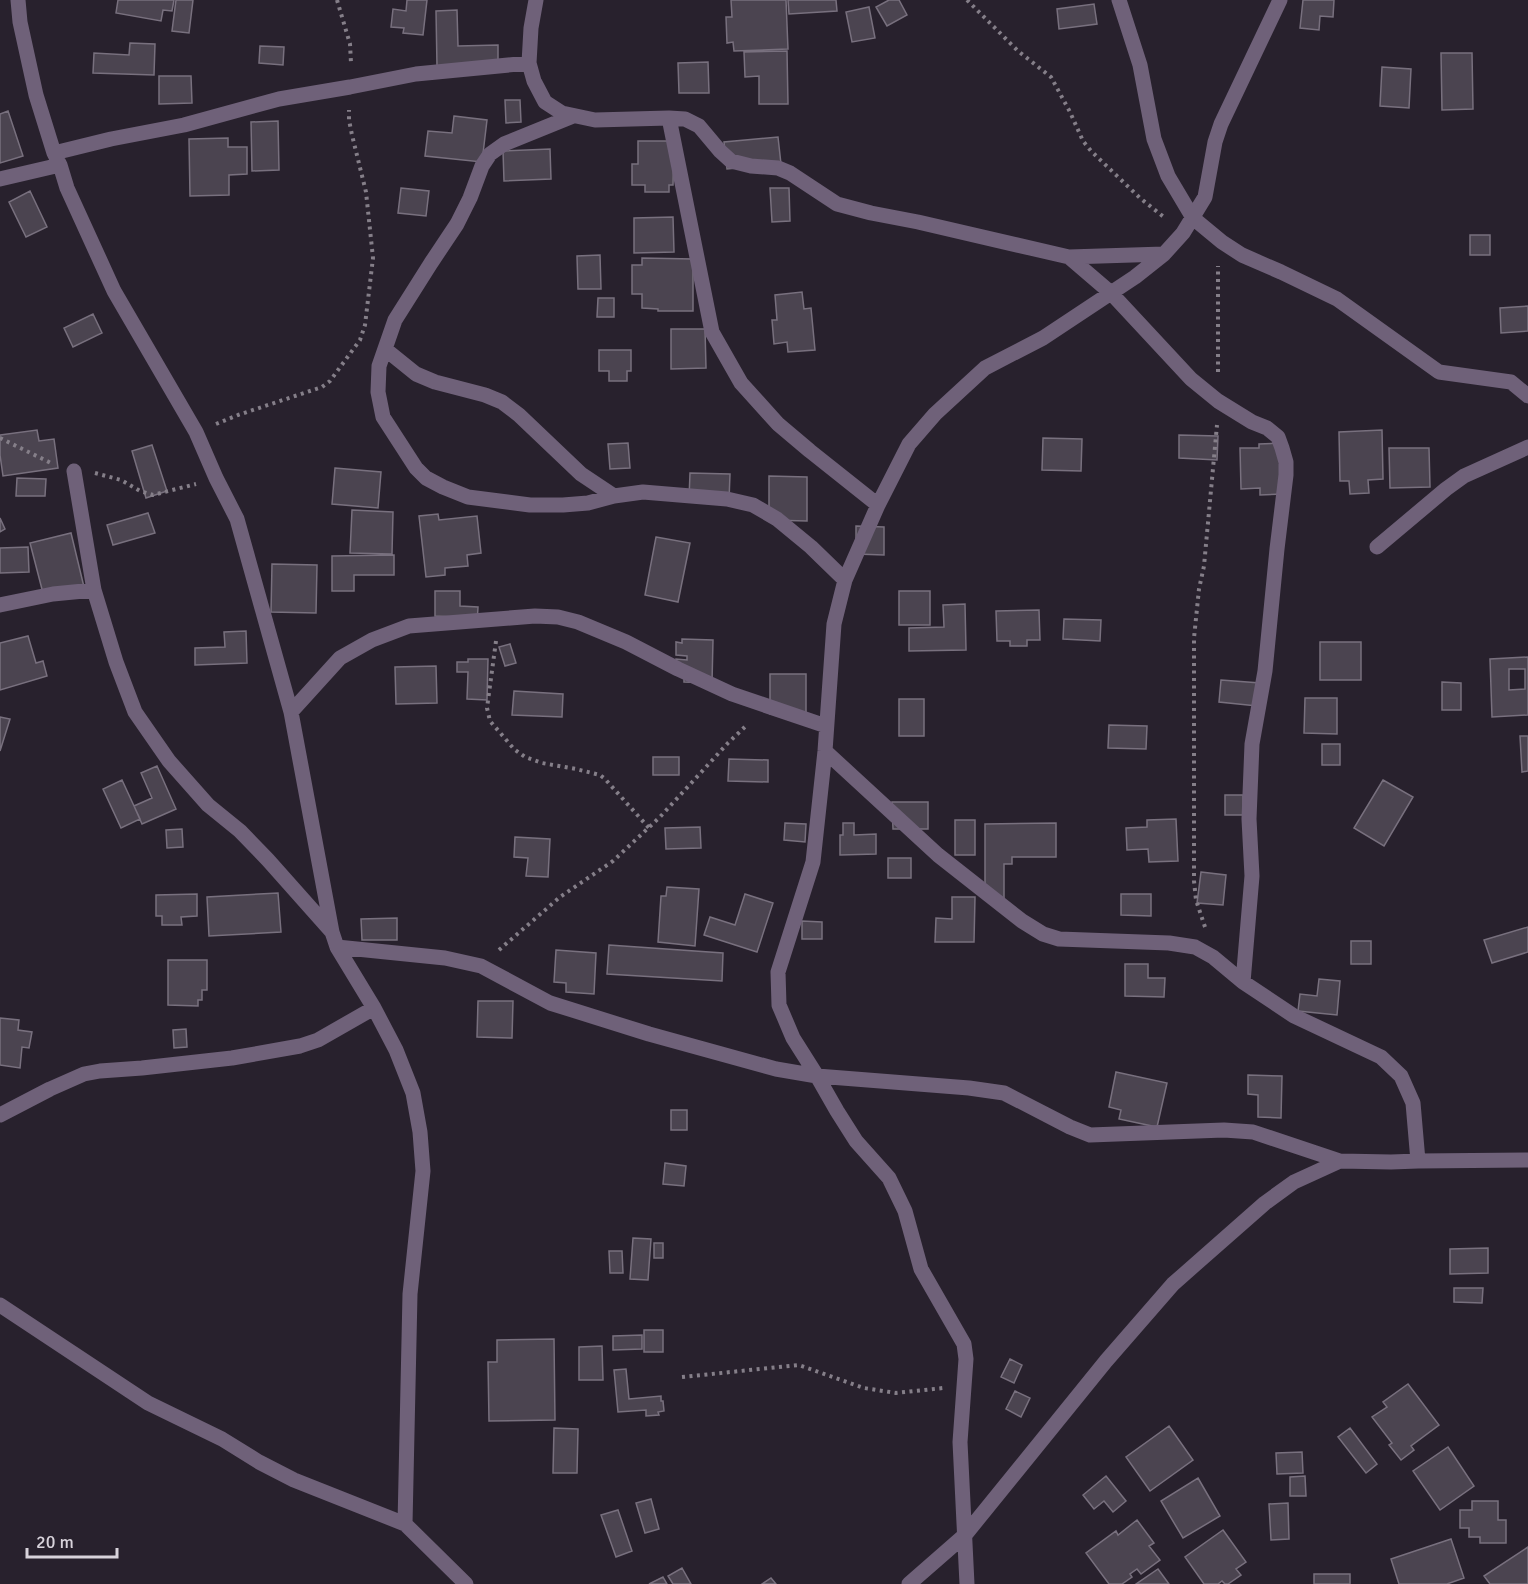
<svg xmlns="http://www.w3.org/2000/svg" width="1528" height="1584" font-family="Signika,sans-serif">
<style>
.building{fill:#4b4450;stroke:#78707e;stroke-width:1.5;fill-rule:evenodd}
.lines{fill:none;stroke-linecap:round;stroke-linejoin:round}
.path{stroke:#857f89;stroke-width:4;stroke-dasharray:3 4.5;stroke-linecap:butt}
.minor{stroke:#6f6179;stroke-width:15}
</style>
<rect width="100%" height="100%" fill="#28212d"/>
<path class="building" d="M118 0H174L172 11 163 10 161 21 116 13Z
M176 0H193L189 33 172 31Z
M407 0H427L423 35 403 33 404 28 391 27 393 9 406 11Z
M731 0H786L788 49 734 51 733 42 727 43 726 17H732Z
M788 0H836L837 11 789 14Z
M889 0H899L907 15 887 26 876 7Z
M1303 0H1334L1333 17 1320 16 1319 30 1300 28Z
M1094 4 1097 24 1059 29 1057 9Z
M869 7 875 38 852 42 846 12Z
M457 10 458 46 498 45V64L437 66 436 11Z
M130 43 155 44 154 75 93 73 94 53 129 55Z
M260 46 284 47 283 65 259 63Z
M787 51 788 104H759V76L745 77 744 52Z
M1441 53H1472L1473 109 1442 110Z
M708 62 709 93H679L678 63Z
M1382 67 1411 69 1409 108 1380 106Z
M159 76H191L192 103 159 104Z
M505 100H520L521 122 506 123Z
M8 111 23 156 0 163V114Z
M454 116 487 120 482 162 425 156 428 131 452 133Z
M278 121 279 170 252 171 251 122Z
M778 137 781 164 727 169 724 142Z
M228 138V147H247V174L229 175V195L190 196 189 139Z
M638 141H674L673 185H669V192H645V185H632V164H638Z
M550 149 551 179 504 181 503 151Z
M401 188 429 191 426 216 398 213Z
M770 188H789L790 221 772 222Z
M30 191 47 227 26 237 9 202Z
M673 217 674 252 634 253V218Z
M1470 235H1490V255H1470Z
M600 255 601 289H578L577 256Z
M642 258 693 259V311H658V309L642 308V294H632V265H642Z
M802 292 804 309 811 308 815 350 788 352 787 342 774 344 772 320H777L775 295Z
M598 298H614V317H597Z
M1528 306V331L1501 333 1500 308Z
M93 314 102 333 73 347 64 328Z
M671 329H705L706 368 671 369Z
M599 350H631V371H627V381H609V371H599Z
M37 430 39 441 54 439 58 468 3 476 0 455V435Z
M1382 430 1383 479 1368 480 1369 493 1350 494 1349 481H1340L1339 432Z
M1179 435 1218 436 1217 460 1179 458Z
M1043 438 1082 439 1081 471 1042 470Z
M628 443 630 468 610 469 608 444Z
M1283 443 1284 494 1260 495V488L1241 489 1240 448H1259V444Z
M152 445 167 491 146 498 132 451Z
M1389 448H1429L1430 487 1390 488Z
M335 468 381 472 378 508 332 504Z
M690 473 730 474 729 500 689 499Z
M769 476 807 477V521L769 520Z
M17 478 46 479 45 496H16Z
M352 510 393 512 392 554 350 553Z
M148 513 155 533 113 545 107 525Z
M438 514 439 520 477 516 481 553 467 555 468 566 445 568V575L426 577 419 516Z
M0 518 5 529 0 532Z
M856 526 884 527V555L856 554Z
M71 533 84 587 44 597 30 543Z
M656 537 690 543 678 602 645 595Z
M28 547 29 572 0 573V548Z
M394 555V575H354V591H332V556Z
M272 564 317 565 316 613 271 612Z
M435 591H460V606L478 607 477 625 454 617 435 616Z
M899 591H930V625H899Z
M965 604 966 650 909 651V628L944 627 943 605Z
M1039 610 1040 640H1027V646H1010V641H997L996 611Z
M1064 619 1101 620 1100 641 1063 639Z
M246 631 247 663 195 665V648L225 647 224 632Z
M28 636 36 663 43 661 47 676 0 690V643Z
M682 639 713 640 712 683 684 682V675H676V659L687 660V656L676 655V642L682 643Z
M1320 642H1361V680H1320Z
M510 644 516 663 505 666 499 647Z
M1528 657V715L1492 717 1490 659ZM1509 669H1525V689L1509 690Z
M468 659H488L487 700 467 699 468 672H457V662H468Z
M436 666 437 703 396 704 395 667Z
M770 674H806V714H770Z
M1221 680 1260 683 1257 706 1219 702Z
M1442 682 1461 683V710H1442Z
M514 691 563 694 562 717 512 715Z
M1305 698H1337V734L1304 733Z
M899 699H924V736H899Z
M0 717 10 719 0 751Z
M1109 725 1147 726 1146 749 1108 748Z
M1520 736H1528V771L1522 772Z
M1322 744H1340V765H1322Z
M653 757H679V775H653Z
M729 759 768 760V782L728 781Z
M157 766 176 809 142 824 134 806 152 798 141 773Z
M122 780 140 819 121 828 103 789Z
M1383 780 1413 797 1384 846 1354 828Z
M1225 795H1243V815H1225Z
M892 802H928V829H893Z
M1176 819 1178 861 1149 862 1148 849 1127 850 1126 828 1147 827V820Z
M955 820H975V855H955Z
M785 823 806 824 805 842 784 840Z
M843 823H854V835L876 834V854L840 855V835H843Z
M1056 823V857H1012V864H1004V900H985V824Z
M700 827 701 848 666 849 665 828Z
M182 829 183 847 167 848 166 830Z
M515 837 550 839 548 877 526 876 528 858 514 857Z
M888 858H911V878H888Z
M1201 872 1226 875 1223 905 1197 903Z
M667 887 699 889 695 946 658 942 661 896H666Z
M278 893 281 932 209 936 207 897Z
M197 894V916L181 917 182 925H162V916H156V895Z
M745 894 773 903 757 952 704 935 710 917 735 925Z
M1121 894H1151V916L1121 915Z
M952 897H975L974 942H935L936 918 952 919Z
M397 918V940H362L361 919Z
M802 921 822 922V939H802Z
M1528 927V952L1492 963 1484 940Z
M1351 941H1371V964H1351Z
M609 945 723 953 722 981 607 974Z
M556 950 596 953 594 994 566 992V983L554 982Z
M168 960H207V990H202V1000H198V1006L168 1005Z
M1125 964H1148V978H1165L1164 997 1125 996Z
M1319 979 1340 981 1337 1015 1298 1011 1300 994 1317 996Z
M478 1001H513L512 1038 477 1037Z
M0 1018 19 1020 18 1030 32 1032 29 1048 22 1047 20 1068 0 1065Z
M186 1029 187 1047 174 1048 173 1030Z
M1116 1072 1167 1083 1157 1127 1119 1119 1121 1110 1109 1107Z
M1248 1075 1282 1076 1281 1118 1258 1117V1095L1248 1094Z
M671 1110H687V1130H671Z
M665 1163 686 1166 684 1186 663 1184Z
M633 1238 651 1239 648 1280 630 1279Z
M654 1243H663V1258H654Z
M1488 1248V1273L1450 1274V1249Z
M609 1251H622L623 1273H610Z
M1454 1288H1483L1482 1303 1454 1302Z
M644 1330H663V1352H644Z
M642 1335V1349L613 1350V1336Z
M554 1339 555 1420 489 1421 488 1362H497V1340Z
M602 1346 603 1380H579V1347Z
M1010 1359 1022 1365 1014 1383 1001 1377Z
M626 1369 629 1399 661 1396V1401H663L664 1411 658 1412 659 1415 646 1416V1410L618 1412 614 1370Z
M1408 1384 1439 1425 1411 1446 1414 1450 1401 1460 1389 1445 1392 1443 1372 1417 1387 1407 1383 1402Z
M1015 1391 1030 1398 1021 1417 1006 1409Z
M1169 1426 1193 1460 1150 1491 1126 1457Z
M554 1428 578 1429 577 1473H553Z
M1350 1428 1377 1464 1366 1473 1338 1437Z
M1448 1447 1474 1486 1440 1510 1413 1471Z
M1302 1452 1303 1473 1277 1474 1276 1453Z
M1106 1476 1126 1501 1113 1512 1104 1501 1094 1509 1083 1495Z
M1305 1476 1306 1496H1290V1477Z
M1198 1478 1220 1516 1183 1538 1161 1501Z
M651 1499 659 1529 645 1533 636 1503Z
M1472 1501H1498V1520H1506V1543H1480V1537H1469V1528H1460V1510H1472Z
M1288 1503 1289 1539 1271 1540 1269 1504Z
M618 1510 632 1551 616 1557 601 1515Z
M1137 1520 1154 1543 1149 1546 1160 1560 1141 1574 1137 1569 1130 1574 1132 1577 1122 1584H1109L1086 1553 1116 1531 1118 1535Z
M1223 1530 1246 1562 1236 1569 1241 1575 1228 1584H1225L1222 1581 1218 1584H1204L1185 1557Z
M1451 1539 1464 1578 1447 1584H1399L1391 1559Z
M1528 1547V1584H1490L1484 1576Z
M682 1568 691 1584H673L668 1576Z
M1158 1569 1169 1584H1136Z
M1314 1574H1350V1584H1314Z
M663 1577 667 1584H649Z
M771 1578 776 1584H762Z"/>
<g class="lines">
<path class="path" d="M337 0 350 44 351 63
M967 0 1018 51 1051 77 1070 112 1083 141 1091 151 1140 198 1165 218
M1218 372V266
M216 424 238 415 322 387 330 381 360 340 365 325 373 258 366 192 352 135 349 120V110
M0 438 53 464
M95 473 121 480 140 491 153 495 196 484
M496 641 487 708 490 721 514 749 525 757 542 763 576 769 600 775 605 779 649 828
M1205 927 1196 900 1194 881V638L1199 589 1204 566 1217 425
M499 950 560 897 613 861 660 817 728 743 748 724
M682 1377 799 1365 864 1388 896 1393 943 1388"/>
<path class="minor" d="M18 0 20 22 36 95 54 153 60 165 67 188 114 291 196 432 216 478 237 519 291 712 332 932 337 947 374 1008 396 1050 413 1093 420 1132 423 1171 410 1294 405 1524
M536 0 531 28 529 63 534 81 545 102 562 113 595 120 669 118 685 119 699 126 720 151 731 161 751 166 778 168 790 173 837 204 871 213 918 222 1069 257 1164 254
M1119 0 1140 65 1154 139 1168 176 1193 218 1222 242 1242 255 1281 272 1337 299 1439 372 1511 382 1528 396
M573 116 504 144 490 154 482 166 470 198 457 224 431 263 395 320 379 366 378 392 383 417 416 468 426 478 443 487 468 497 530 505H563L588 503 614 496 643 492 727 499 753 505 777 519 811 547 845 580
M669 118 712 332 741 383 778 424 810 451 878 505
M54 153 111 139 184 125 279 99 350 87 416 74 529 63
M0 179 60 165
M1069 257 1111 293 1191 379 1218 401 1252 422 1267 428 1278 437 1282 448 1286 462V475L1277 549 1265 671 1252 744 1249 819 1252 876 1243 982
M385 349 416 374 435 382 485 395 502 402 519 415 581 474 614 496
M74 471 94 590 116 662 135 712 169 761 208 805 240 831 268 860 332 932
M1377 547 1446 489 1464 476 1528 447
M0 605 53 594 94 590
M291 712 340 658 372 640 409 626 535 616 558 617 578 622 626 642 678 669 732 694 826 726
M825 751 938 855 1022 921 1043 934 1059 939 1169 943 1195 947 1213 957 1243 982 1294 1016 1381 1057 1401 1076 1413 1103 1418 1161
M337 947 445 958 481 966 550 1003 649 1034 776 1069 817 1076 969 1088 1004 1093 1070 1127 1090 1135 1224 1130 1253 1132 1340 1161 1391 1162 1418 1161 1528 1160
M0 1115 50 1089 84 1074 100 1071 142 1068 232 1058 300 1046 318 1040 374 1008
M0 1305 148 1403 222 1439 259 1462 294 1480 405 1524 466 1584
M909 1584 965 1535 1106 1361 1173 1284 1265 1203 1294 1182 1340 1161
M967 1584 960 1442 966 1359 964 1344 921 1269 905 1211 889 1178 856 1141 837 1111 817 1076 793 1038 779 1005 778 972 813 862 825 751 834 624 845 580 878 505 909 444 935 414 985 368 1043 338 1135 277 1164 254 1183 233 1205 197 1215 142 1221 124 1280 0"/>
</g>
<path d="M27 1548v9h90v-9" fill="none" stroke="#d8d3db" stroke-width="3"/>
<text x="36" y="1548" font-size="18" fill="#d8d3db" stroke="#28212d" stroke-width="4.5" paint-order="stroke">20 m</text>
</svg>
